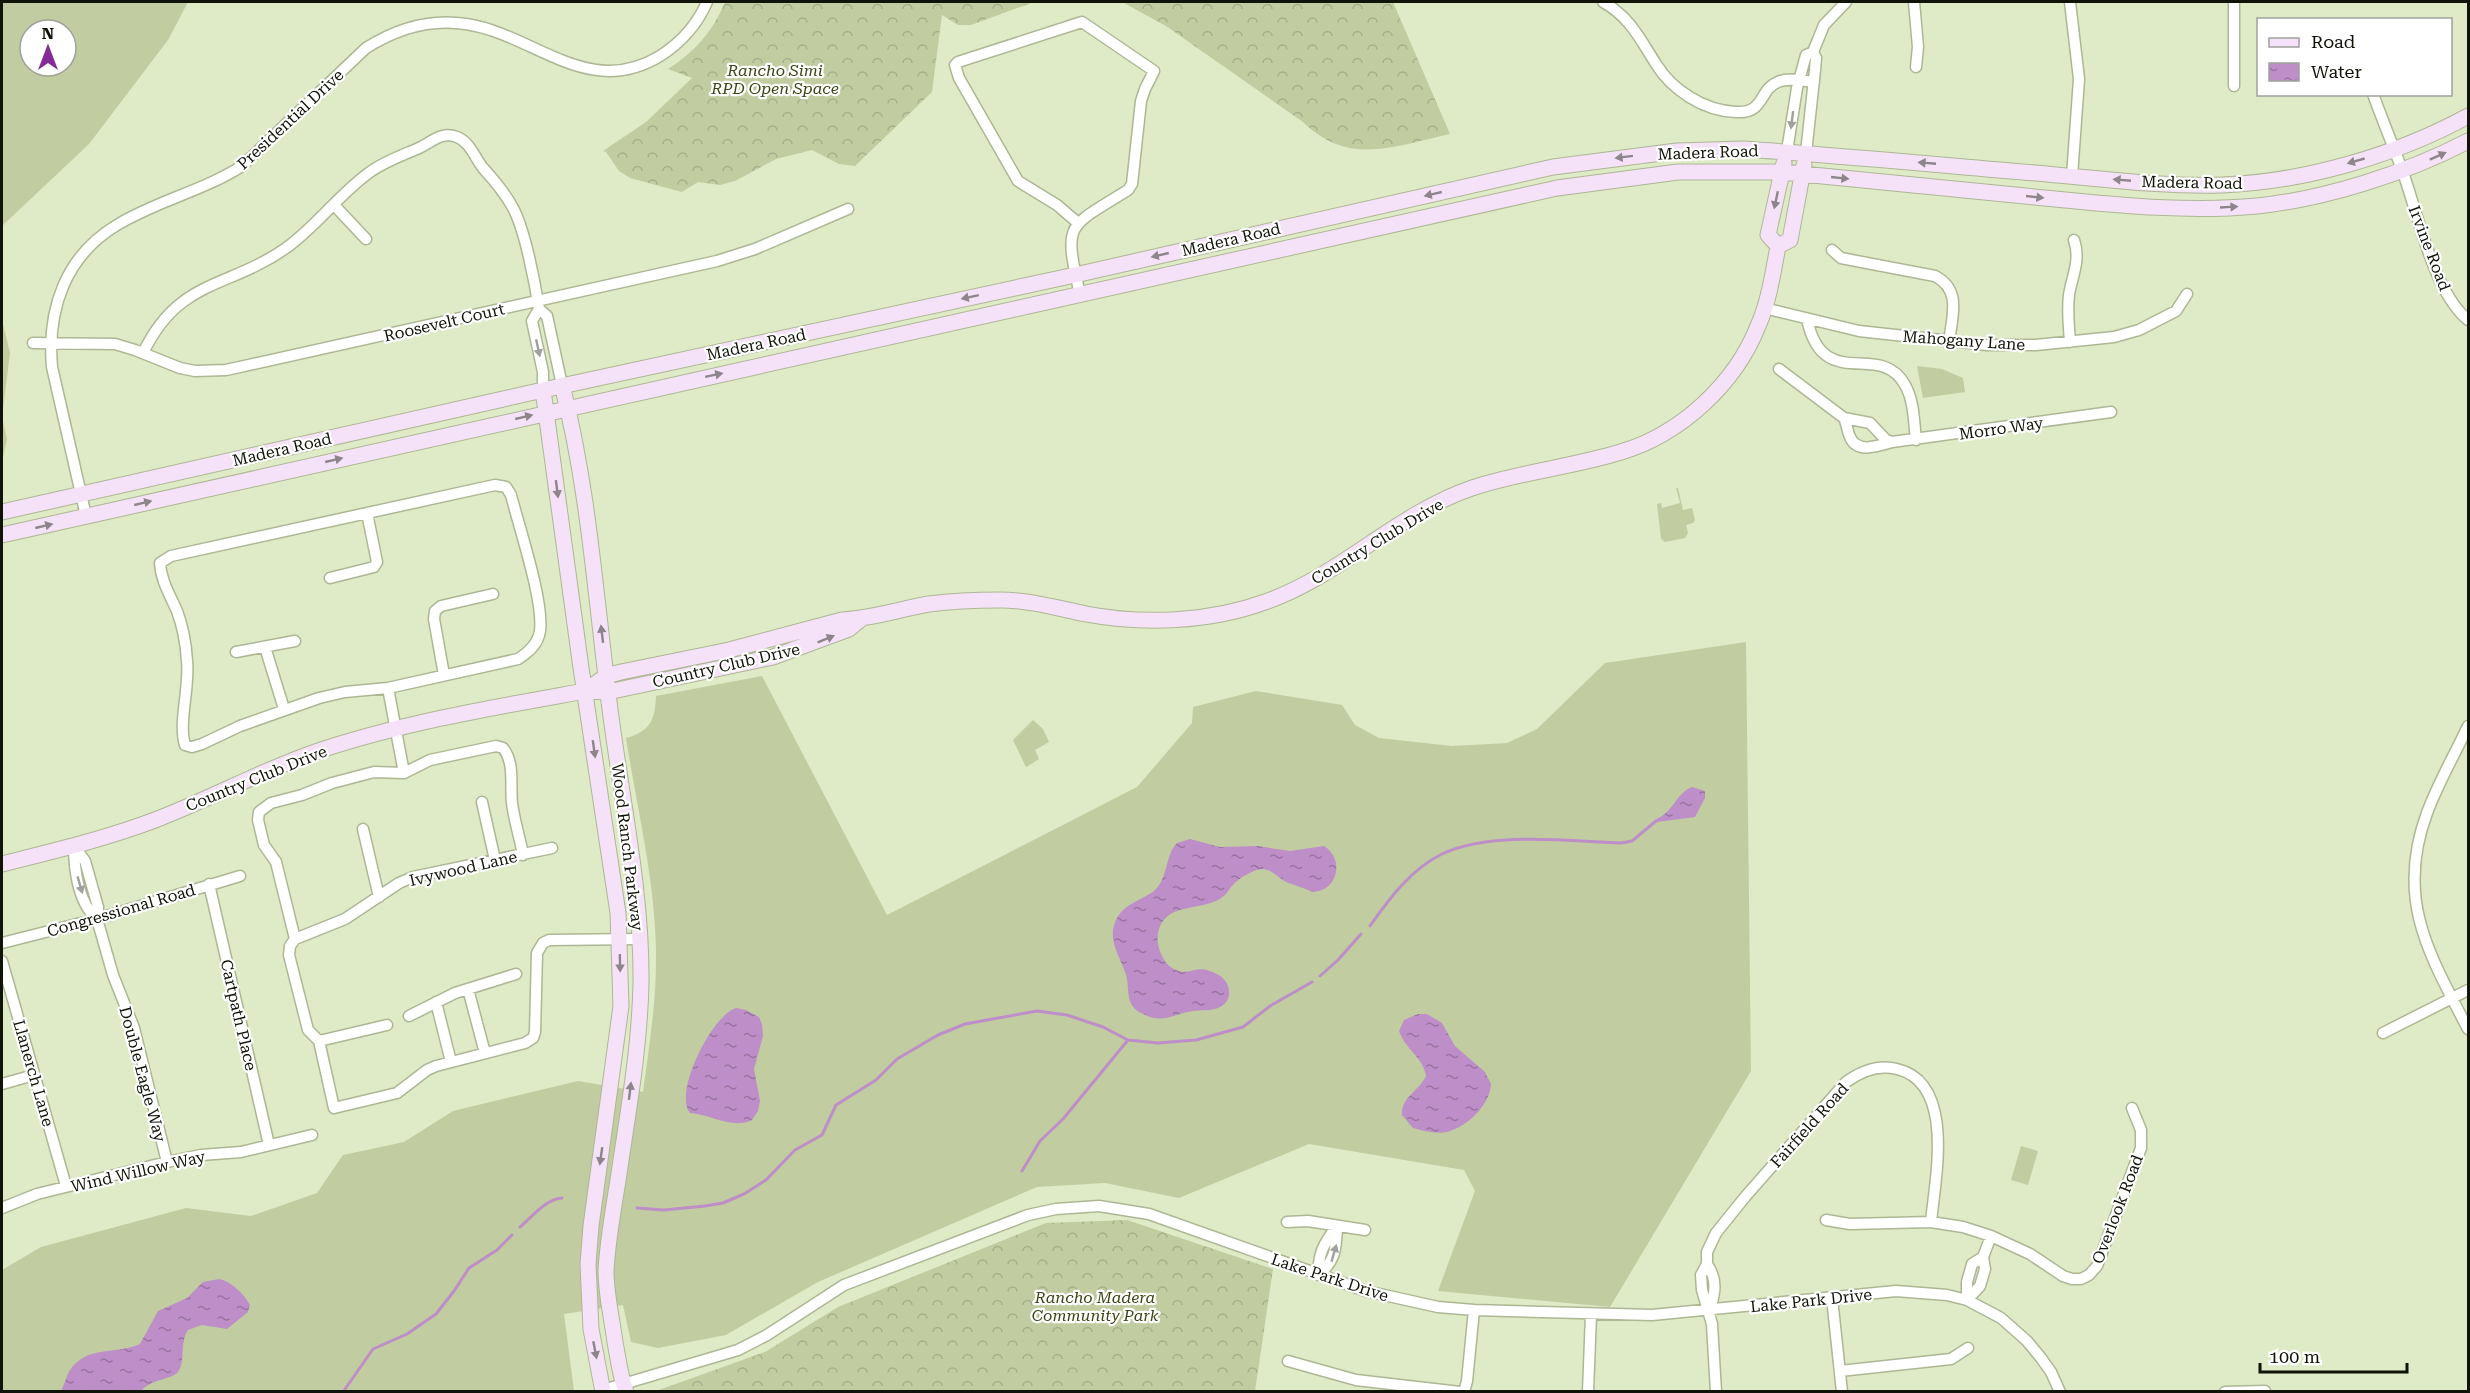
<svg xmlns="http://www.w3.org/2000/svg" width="2470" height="1393" font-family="'Roboto Serif',serif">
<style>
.grass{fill:#c1cda1;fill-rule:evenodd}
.forest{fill:url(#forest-crowns)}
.water{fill:url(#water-ripples)}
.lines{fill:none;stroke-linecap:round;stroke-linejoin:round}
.stream{stroke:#bd8ec7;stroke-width:3}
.street-casing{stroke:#adb794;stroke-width:13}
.secondary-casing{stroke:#adb794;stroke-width:17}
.street{stroke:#fff;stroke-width:10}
.secondary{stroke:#f5e2f9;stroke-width:15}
.oneway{fill:#9fa19c}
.oneway2{fill:#8e858c}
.labels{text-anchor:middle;stroke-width:4.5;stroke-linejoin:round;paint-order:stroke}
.park-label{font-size:16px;font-style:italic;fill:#3b4612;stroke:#fff}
.street-label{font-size:16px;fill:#101307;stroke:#fff}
</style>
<defs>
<pattern id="forest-crowns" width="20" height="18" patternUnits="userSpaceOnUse" patternTransform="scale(1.5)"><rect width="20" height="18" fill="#c1cda1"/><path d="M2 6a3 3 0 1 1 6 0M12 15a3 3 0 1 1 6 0" fill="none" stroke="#a5af89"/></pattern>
<pattern id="water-ripples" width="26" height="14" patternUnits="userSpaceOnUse" patternTransform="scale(1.5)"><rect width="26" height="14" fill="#bd8ec7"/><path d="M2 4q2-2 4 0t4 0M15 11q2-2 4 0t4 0" fill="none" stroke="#9873a0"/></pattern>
</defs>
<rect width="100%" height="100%" fill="#dfeac6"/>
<path class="grass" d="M2 2H188L168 40 89 144 2 226ZM30 30H66V66H30Z
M2 320 10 353 2 417 7 439 2 462Z
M1917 366 1942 369 1963 378 1965 392 1923 398Z
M1676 488H1678L1683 510 1692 508 1695 520 1693 523 1686 525 1688 533 1685 538 1665 542 1661 539 1657 504 1661 503 1662 508 1680 503Z
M1746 642 1751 1071 1610 1307 1438 1291 1475 1191 1464 1170 1309 1144 1179 1198 1105 1183 1037 1187 818 1282 726 1335 658 1348 631 1342 623 1305 564 1314 574 1391 2 1392V1270L41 1247 186 1208 251 1216 317 1193 343 1155 404 1142 453 1111 578 1081 643 1092C649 1046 657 999 656 951 655 880 637 808 626 738 650 731 655 721 656 696L762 676 887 915 1137 787 1192 723 1193 707 1256 691 1342 705 1355 725 1379 738 1452 746 1507 743 1537 729 1605 663Z
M1033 720 1043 729 1049 742 1035 750 1039 759 1026 767 1013 740Z
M2021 1146 2038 1151 2028 1185 2011 1180Z"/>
<path class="forest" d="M725 2H1034L971 25H958L942 15 932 92 855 166 839 164 812 150 776 159 735 181 720 185 698 182 682 192 630 178 619 171 606 152 603 151 646 122 692 78 668 69C695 52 713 31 725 2Z
M1122 2H1393L1450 134C1394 146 1349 167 1303 122L1166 26Z
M1127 1220 1273 1269 1255 1391H656L765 1352 838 1307 1046 1223Z"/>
<path class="water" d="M1692 787 1705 791V798L1695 817 1657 822 1656 819C1673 813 1676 793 1692 787Z
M1190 839 1220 847 1258 846 1290 851 1324 846C1345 859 1338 892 1312 892 1303 887 1295 886 1286 882 1278 878 1272 869 1262 869 1255 869 1239 878 1234 884 1230 887 1229 891 1225 895 1206 913 1168 900 1159 929 1156 939 1158 947 1162 956 1167 966 1173 970 1183 972 1200 970 1200 966 1217 974 1230 980 1235 999 1220 1007 1213 1011 1202 1010 1193 1011 1173 1014 1163 1025 1141 1013 1123 1004 1131 986 1125 972 1119 955 1107 939 1116 920 1125 902 1142 901 1155 890 1166 880 1166 860 1173 848L1177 843Z
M736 1008 746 1010 759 1017 762 1024 763 1036 754 1069 760 1101 758 1111 752 1120C733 1130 710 1114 690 1113 673 1093 712 1015 736 1008Z
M1418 1014H1427L1442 1023 1455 1046 1485 1072 1491 1084C1490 1105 1467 1127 1447 1132 1437 1134 1423 1131 1413 1128L1402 1115C1401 1097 1419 1091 1426 1076 1423 1057 1405 1049 1399 1031L1404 1020Z
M219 1279C231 1281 244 1294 250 1305L248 1312 227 1329 202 1325 188 1330C179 1344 186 1361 178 1372 173 1379 151 1379 141 1391H61C65 1384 66 1376 70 1370 87 1345 116 1355 140 1344L158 1311 187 1298 203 1282Z"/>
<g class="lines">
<path class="stream" d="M1370 926C1389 899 1411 869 1442 854 1491 831 1567 841 1621 843L1632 841 1656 821
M1320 976 1338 960 1361 934
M1022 1171 1040 1141 1063 1119 1128 1040
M637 1208 664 1210 705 1206 723 1203 744 1194 766 1180 795 1150 822 1135 836 1105 876 1080 897 1059 938 1035 965 1024 1037 1011 1067 1015 1103 1027 1128 1040 1158 1043 1196 1040 1243 1027 1270 1006 1312 982
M520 1227C532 1217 546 1199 562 1198
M343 1392 373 1349 407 1334 436 1314 454 1291 469 1268 497 1250 512 1235"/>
<g class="street-casing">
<path id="street" d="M1603 2C1630 17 1640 39 1656 64 1672 90 1704 111 1736 112 1765 114 1759 89 1778 82 1788 77 1803 81 1814 82
M1914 2 1918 47 1916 67
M2070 2 2079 79 2072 176
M2234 2V86
M2373 94C2382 119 2392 143 2401 167 2418 212 2432 290 2468 320
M1787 151 1797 88 1806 55 1813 52 1824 25 1846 2
M1806 153 1815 70 1816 58 1813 52
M334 205 366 239
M1078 223 1057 205 1018 181 959 78 955 65 958 62 1082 22 1154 71 1145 89 1141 101 1132 184 1128 190C1065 229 1064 222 1080 295
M1832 250 1841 258 1935 276C1962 290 1952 316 1949 342
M1764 308 1859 331 1987 345H2036L2114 337 2139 330 2176 311 2187 294
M539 309 547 316 562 385
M1807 319C1823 395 1880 339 1905 385 1914 400 1914 423 1916 440
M2070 342C2069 326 2067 311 2069 295 2072 276 2081 260 2074 240
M33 343 115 344 135 350 180 368 195 371 226 370 717 261 755 249 848 209
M143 353C179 278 228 289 286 248 317 226 339 194 370 172 385 161 403 155 419 148 432 142 441 131 457 137 470 142 475 158 483 168 494 180 505 193 513 208 525 230 535 283 539 309L532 321 543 372V390
M1779 369 1844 418 1870 423 1886 440 1892 442
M1844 418C1847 424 1847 431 1850 437 1857 454 1878 446 1892 442L2111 412
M495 485 506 487 511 495C519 527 544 601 540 631 538 644 529 652 518 659L388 688 345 692 319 698 240 726 202 744 192 747 185 745C178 722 190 687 187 661 186 644 183 627 177 611 170 595 161 581 160 563L171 556Z
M86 516 52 367C47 310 65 256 117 225 156 201 203 191 242 166L366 48C396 29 429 18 466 24 534 34 588 100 660 56 682 42 697 25 707 2
M330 578 374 567 377 562 367 513
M265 647 284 709
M236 652 295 641
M444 675 434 619 435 611 441 606 493 594
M388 688 404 773
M2468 726C2455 754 2438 783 2427 813 2395 899 2429 954 2468 1029
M482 802 495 860
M363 829 379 897
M74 846 85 861 98 907 97 919 113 975 134 1028 167 1162
M74 846C74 869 78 903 97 919
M209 884 269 1145
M295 939 345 919 399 883 413 877 552 848
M2 943 97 919 240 876
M2 961 66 1186
M468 989 485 1053
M436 1002 451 1062
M409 1016 455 993 516 974
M387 1025 319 1041 308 1030 289 955 290 946 295 939 276 862 264 845 258 820 259 812 271 803 302 795 332 783 374 772 404 773 430 760 496 746 503 748C515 763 510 785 512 803 514 820 520 838 523 855
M2383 1033 2468 990
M319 1041 334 1108 397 1093 427 1070 436 1066 525 1043 533 1038 535 1032 537 953 543 943 549 940 639 939
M2 1084 34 1075
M2 1208 37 1194 167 1162 201 1155 241 1152 312 1135
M1826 1220 1850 1224 1931 1222 1963 1227 1991 1236 2030 1254 2063 1276 2072 1279H2081L2089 1275 2097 1266 2141 1148V1130L2132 1108
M1287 1222 1308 1221 1365 1230
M1707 1264C1718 1280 1715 1292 1710 1311
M1319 1275C1336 1259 1336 1249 1337 1226
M1319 1275C1317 1254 1325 1242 1337 1226
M1832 1298 1842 1392
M1967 1300 1980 1286 1985 1269 1983 1257 1991 1236
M1967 1300V1282L1972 1264 1983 1257
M1288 1361 1356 1380 1460 1392
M1840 1371 1951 1359 1968 1348
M603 1390 738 1350 767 1335 844 1285 1028 1215 1056 1209 1099 1206 1149 1214 1366 1291 1438 1307 1474 1310 1652 1315 1896 1291 1947 1295 1967 1300 2001 1318 2027 1341 2041 1358 2051 1372 2060 1392
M1464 1392 1467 1381 1474 1310
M1588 1392 1591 1314
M1716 1392 1712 1324 1702 1290 1701 1275 1707 1264V1252L1716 1233 1745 1197 1846 1082C1861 1071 1878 1064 1897 1069 1956 1083 1935 1179 1931 1222
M2225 1392 2265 1391"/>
</g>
<g class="secondary-casing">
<path id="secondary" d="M1778 246 1790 240 1804 165
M1778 246 1768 235 1784 163
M562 385C588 486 595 590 608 693 619 789 642 886 641 982 640 1041 630 1101 621 1160 616 1197 608 1233 606 1271 606 1294 612 1319 615 1342 618 1358 620 1375 626 1392
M543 390 581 668 618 913 621 1006 591 1226 588 1264 591 1329 603 1392
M2 512 543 390 1075 275 1553 167 1677 151 1743 149C1836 155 1930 164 2023 172 2089 177 2156 187 2222 185 2304 182 2397 155 2468 116
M2 535 1557 188 1678 172H1782C1867 181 1951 189 2035 197 2108 204 2183 213 2257 206 2325 199 2407 173 2468 141
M585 691 606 676 621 672 729 650 842 620C871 619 900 609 929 604 952 601 976 600 1000 600 1030 600 1057 608 1086 614 1144 625 1210 622 1265 602 1340 576 1396 514 1472 488 1520 472 1572 467 1621 452 1681 434 1735 384 1758 326 1769 301 1773 273 1778 246
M2 864C53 851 105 839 155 820 210 799 262 770 318 751 405 722 496 707 585 691L608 692 773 657 849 629 861 619"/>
</g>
<use href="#street" class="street"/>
<use href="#secondary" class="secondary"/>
</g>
<defs><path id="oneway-solid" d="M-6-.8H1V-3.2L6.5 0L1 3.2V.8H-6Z" transform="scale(1.5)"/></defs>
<g class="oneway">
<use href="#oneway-solid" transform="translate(1792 120) rotate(97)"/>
<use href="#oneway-solid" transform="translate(538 348) rotate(78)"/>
<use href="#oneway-solid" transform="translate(80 885) rotate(74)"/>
<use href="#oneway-solid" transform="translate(1334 1253) rotate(-74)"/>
</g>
<g class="oneway2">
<use href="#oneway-solid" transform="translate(2438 156) rotate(-24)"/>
<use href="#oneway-solid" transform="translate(1624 157) rotate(173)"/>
<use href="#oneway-solid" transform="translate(2356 161) rotate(164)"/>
<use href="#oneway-solid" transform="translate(1927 163) rotate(-175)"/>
<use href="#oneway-solid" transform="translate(1840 178) rotate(6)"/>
<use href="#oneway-solid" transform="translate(2122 180) rotate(-175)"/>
<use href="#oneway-solid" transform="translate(1433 194) rotate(167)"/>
<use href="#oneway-solid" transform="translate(2035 197) rotate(6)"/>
<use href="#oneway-solid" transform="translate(1776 200) rotate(102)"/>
<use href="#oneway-solid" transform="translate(2229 207) rotate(-3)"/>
<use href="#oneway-solid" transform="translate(1160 255) rotate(167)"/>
<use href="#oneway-solid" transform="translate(970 297) rotate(168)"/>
<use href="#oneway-solid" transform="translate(714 375) rotate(-12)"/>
<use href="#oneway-solid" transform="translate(524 417) rotate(-13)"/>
<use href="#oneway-solid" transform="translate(334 460) rotate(-13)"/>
<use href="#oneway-solid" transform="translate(557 489) rotate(83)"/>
<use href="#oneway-solid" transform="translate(143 503) rotate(-13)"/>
<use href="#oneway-solid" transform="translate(44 526) rotate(-13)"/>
<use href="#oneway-solid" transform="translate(602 634) rotate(-97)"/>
<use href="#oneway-solid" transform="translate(826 639) rotate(-22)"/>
<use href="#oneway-solid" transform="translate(594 749) rotate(82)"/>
<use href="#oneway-solid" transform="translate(620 963) rotate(89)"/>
<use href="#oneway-solid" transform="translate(630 1091) rotate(-83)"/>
<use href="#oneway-solid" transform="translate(601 1156) rotate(98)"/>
<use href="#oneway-solid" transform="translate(595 1350) rotate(79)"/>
</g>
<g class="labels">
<g class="park-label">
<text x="775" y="76">Rancho Simi<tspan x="775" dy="18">RPD Open Space</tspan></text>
<text x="1095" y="1303">Rancho Madera<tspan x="1095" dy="18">Community Park</tspan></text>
</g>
<g class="street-label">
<text transform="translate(290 119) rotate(-43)" y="6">Presidential Drive</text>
<text transform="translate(1708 152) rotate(-2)" y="6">Madera Road</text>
<text transform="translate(2192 182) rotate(1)" y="6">Madera Road</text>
<text transform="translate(1231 239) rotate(-13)" y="6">Madera Road</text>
<text transform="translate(2430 248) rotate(69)" y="6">Irvine Road</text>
<text transform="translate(444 322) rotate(-13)" y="6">Roosevelt Court</text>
<text transform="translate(1964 340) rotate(4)" y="6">Mahogany Lane</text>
<text transform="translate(756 344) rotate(-12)" y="6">Madera Road</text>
<text transform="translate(2001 428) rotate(-8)" y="6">Morro Way</text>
<text transform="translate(282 449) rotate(-13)" y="6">Madera Road</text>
<text transform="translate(1377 541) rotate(-31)" y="6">Country Club Drive</text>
<text transform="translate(726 665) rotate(-13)" y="6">Country Club Drive</text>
<text transform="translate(256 778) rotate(-22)" y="6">Country Club Drive</text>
<text transform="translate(628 847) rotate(83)" y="6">Wood Ranch Parkway</text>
<text transform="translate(463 868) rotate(-13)" y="6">Ivywood Lane</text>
<text transform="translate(121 910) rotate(-16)" y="6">Congressional Road</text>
<text transform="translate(239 1015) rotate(77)" y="6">Cartpath Place</text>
<text transform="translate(34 1073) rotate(74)" y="6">Llanerch Lane</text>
<text transform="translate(143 1074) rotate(75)" y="6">Double Eagle Way</text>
<text transform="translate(1809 1125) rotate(-48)" y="6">Fairfield Road</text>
<text transform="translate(138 1171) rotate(-13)" y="6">Wind Willow Way</text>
<text transform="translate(2117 1209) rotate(-69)" y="6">Overlook Road</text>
<text transform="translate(1330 1277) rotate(18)" y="6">Lake Park Drive</text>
<text transform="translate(1811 1300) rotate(-6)" y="6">Lake Park Drive</text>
</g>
</g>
<rect width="2470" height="1393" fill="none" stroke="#101307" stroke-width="6"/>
<rect x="2257" y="18" width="195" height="78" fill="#ffffff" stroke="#9fa19c" stroke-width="1.5"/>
<rect x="2269" y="38" width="30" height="9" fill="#f5e2f9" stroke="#9fa19c" stroke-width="1.5"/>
<text x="2311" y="48" font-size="18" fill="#101307">Road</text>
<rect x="2269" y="63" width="30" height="18" fill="url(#water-ripples)" stroke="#9fa19c" stroke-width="1.5"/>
<text x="2311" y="78" font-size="18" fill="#101307">Water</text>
<g transform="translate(48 48)"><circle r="28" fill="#ffffff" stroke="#9fa19c" stroke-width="1.5"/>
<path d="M0-4.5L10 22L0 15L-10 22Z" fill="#852a96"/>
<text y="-9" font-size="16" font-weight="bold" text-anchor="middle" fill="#101307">N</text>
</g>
<path d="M2260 1363v9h147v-9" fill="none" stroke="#101307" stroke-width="3"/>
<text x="2269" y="1363" font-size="18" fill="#101307" stroke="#ffffff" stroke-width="4.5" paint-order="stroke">100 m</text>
</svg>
